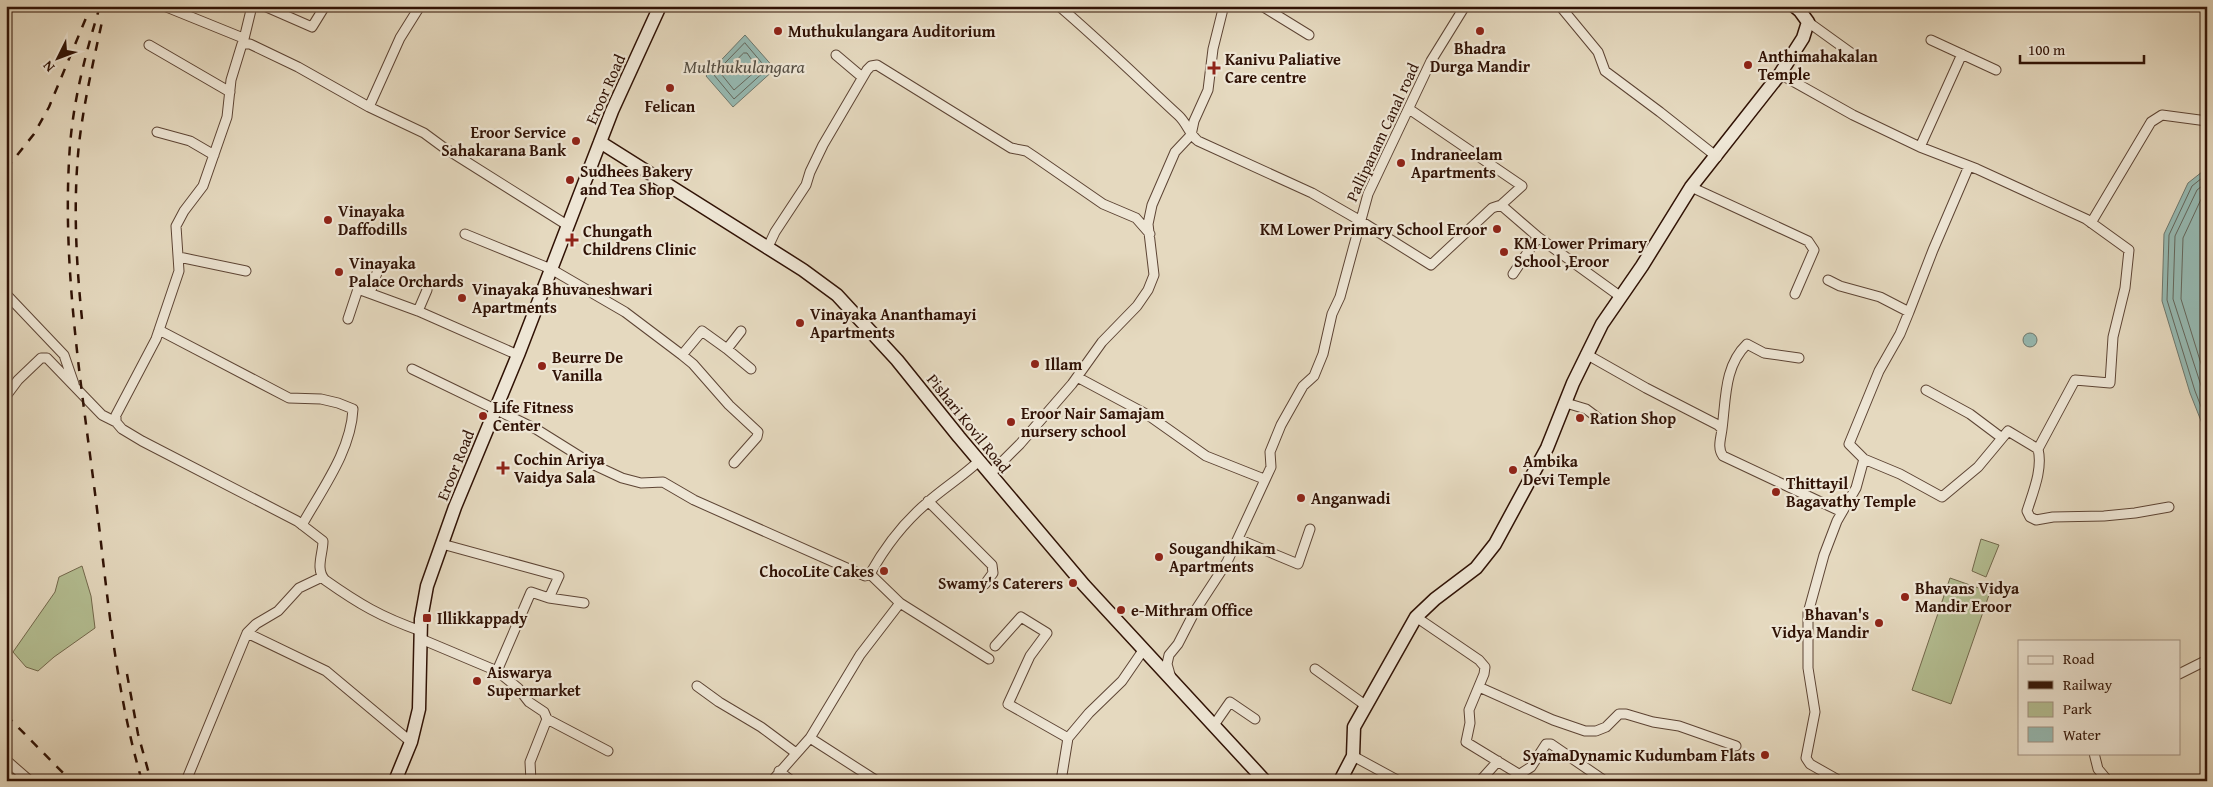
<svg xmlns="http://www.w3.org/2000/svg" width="2213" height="787" font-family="'Gentium Book Plus',serif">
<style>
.green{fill:#b4bf93;stroke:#72684c}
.water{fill:#96bab3;stroke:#6d776d}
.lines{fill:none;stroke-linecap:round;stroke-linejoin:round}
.shore{stroke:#63665c;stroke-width:1}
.street-casing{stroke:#5d4434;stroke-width:11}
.secondary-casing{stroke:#301205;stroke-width:15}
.street{stroke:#eee6d5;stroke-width:9}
.secondary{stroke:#eee6d5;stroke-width:12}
.rail{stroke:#301205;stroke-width:2.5;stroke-dasharray:9 9;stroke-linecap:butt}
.poi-dot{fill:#8f2418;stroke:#eee6d5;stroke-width:2}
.labels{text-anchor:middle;stroke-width:4.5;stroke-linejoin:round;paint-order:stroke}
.poi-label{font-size:16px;font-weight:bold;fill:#301205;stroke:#eee6d5;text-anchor:start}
.street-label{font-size:16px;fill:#301205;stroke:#eee6d5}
.water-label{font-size:18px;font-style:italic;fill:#544d42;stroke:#eee6d5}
</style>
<rect width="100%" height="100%" fill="#e5d9bf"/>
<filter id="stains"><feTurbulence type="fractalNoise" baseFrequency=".004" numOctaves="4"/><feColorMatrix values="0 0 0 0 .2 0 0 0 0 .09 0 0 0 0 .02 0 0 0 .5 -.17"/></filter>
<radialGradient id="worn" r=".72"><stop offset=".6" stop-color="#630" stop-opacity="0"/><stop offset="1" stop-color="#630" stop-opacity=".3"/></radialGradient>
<path class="green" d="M1981 539 1999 545 1986 577 1972 571Z
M82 566 91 596 95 628 54 657 38 671 26 667 13 652 55 592 59 577Z
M1950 578 1990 592 1951 704 1912 690Z"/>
<path class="water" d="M745 35 775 69 733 107 706 76Z
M2207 168V436L2190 393 2162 301 2164 234 2188 183Z
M2023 340a7 7 0 1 1 14 0a7 7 0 1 1-14 0Z"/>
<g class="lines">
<path class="shore" d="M745 43 767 69 734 99 714 75Z
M744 53H747L758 69 734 90 722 75Z
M2207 174 2192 186 2169 235 2167 300 2195 391 2207 422
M2207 182 2197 190 2175 236 2173 299 2207 404
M2207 192 2203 195 2183 238 2181 299 2207 383"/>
<g class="street-casing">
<path id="street" d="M164 6 243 38
M264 6 312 27 325 6
M1059 6C1100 41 1138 78 1178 115 1187 123 1189 134 1198 141L1312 193 1359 220 1431 265 1492 208 1501 205 1538 237 1513 274
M1262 6 1309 35
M1560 6 1598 52 1605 71 1660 112 1717 157
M1808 22 1851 53
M1931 40 1996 70
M243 43 252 6
M149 45 230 92
M836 55 862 77
M1780 74 1853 115 1920 147 1977 169 2086 219 2129 250 2125 288 2113 337 2110 383 2075 380 2038 449 2008 431 1978 467 1942 497 1900 474 1864 459 1856 488 1837 521 1824 555 1808 613V668L1815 712 1806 758 1810 764 1840 781
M369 107 400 38 420 6
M1409 109 1522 186 1501 205
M157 132 190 141 214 155
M1920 147 1962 54
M1691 187 1808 241 1814 250 1795 294
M2091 223 2151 122 2162 115 2207 121
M465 234 551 269 625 312 682 355 702 331 727 349 741 331
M1538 237 1621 297
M767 249 775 232 806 185 810 172 823 145 867 70 871 66 877 65 1011 148 1026 151 1035 157 1103 204 1136 218 1150 234
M179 257 246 271
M1828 280 1840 286 1880 297 1909 312 1900 334 1879 371 1849 444 1864 459
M370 293 379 267
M6 294 64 355 74 384
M418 311 427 290
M1909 312 1933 250 1969 166
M348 319 358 289 418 311 518 355
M159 330 289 398 321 399 338 403 353 409C351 451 322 489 302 525
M727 349 751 369
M1586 354 1646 388 1718 425 1722 429C1721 438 1717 448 1723 456L1842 512
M682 355 693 364 729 405 758 432 757 437 734 463
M412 369 536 429 592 464 622 478 641 483 663 482 694 500 865 576 870 574C885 547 904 522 928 502 944 488 963 476 979 461
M1077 377 1148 415 1206 456 1264 479
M1926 390 1970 414 2002 438
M6 396 18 380 41 358H47L102 415 116 422
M1566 403 1586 409 1598 418
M1722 429C1726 399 1724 366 1747 344L1764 353 1799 358
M2038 449C2043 469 2033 492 2027 511L2030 517 2036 520 2053 517 2104 516 2135 513 2169 507
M990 474 1020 444 1072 384 1102 342 1137 306 1148 290 1154 275 1148 224 1152 205 1175 152 1191 135 1194 121 1208 90 1213 49 1223 9 1227 6
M928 501 992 565 993 573 985 584
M1238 539 1298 564 1310 529
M442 544 559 576 549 598 531 592 497 671
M549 598 584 603
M900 603 989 659
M1416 617 1479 660 1485 667 1484 674 1469 710 1470 723 1466 742 1530 781
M421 631C381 617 359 604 325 580 315 569 323 554 323 541L297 521 142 441 122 429 116 422V415L156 339 179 271 176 226 184 211 203 186 227 117 231 80 242 44H250L298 67 369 107 424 133 443 147 567 225
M247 633 256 624 278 611 299 588 322 577
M421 639 497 671 518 688 529 702 544 712 547 719 530 762 531 781
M995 646 1021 617 1047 633 1030 656 1008 704 1068 738
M1315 669 1365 705
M2179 674 2207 660
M1171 678 1167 664 1169 655 1178 644 1195 611 1227 562 1271 467 1270 452 1281 425 1303 386 1314 376 1323 354 1332 314 1340 297 1368 194 1431 61 1465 6
M697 686 719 702 761 727 796 753
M1479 687 1553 720 1585 731H1596L1606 727 1619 714H1626L1653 722 1679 726 1736 746
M547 719 608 751
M1214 725 1230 702 1255 719
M810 738 877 781
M2094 753 2098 769 2108 781
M1353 756 1399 781
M6 760 30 781
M779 771 792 781
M1520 774 1531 767 1546 744H1551L1605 781
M186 781 247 633 326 671 411 742
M772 781 810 738 860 655 900 603 870 574
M1061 781 1068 738 1089 713 1122 681 1144 649
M1480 781 1498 761"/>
</g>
<g class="secondary-casing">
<path id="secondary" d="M600 142 803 270 837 295 897 360 959 437 1084 585 1265 781
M395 781 411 742 419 709 421 619 427 586 455 507 518 355 612 111 660 6
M1340 781 1353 756 1354 727 1416 617 1435 599 1476 568 1495 544 1547 448 1573 383 1602 324 1642 266 1691 187 1780 74 1803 38 1808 22 1800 11 1794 6"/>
</g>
<use href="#street" class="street"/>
<use href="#secondary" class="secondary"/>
<path class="rail" d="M100 6C86 52 74 97 70 145 61 266 82 388 97 509 108 600 116 693 142 781
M6 169 34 134 49 107 91 6
M82 319C76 261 73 202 79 144 84 101 94 59 103 17
M127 674 138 734 151 781
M6 715 71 781"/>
</g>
<g class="poi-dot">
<circle cx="778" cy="31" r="5"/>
<circle cx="1480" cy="31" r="5"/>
<circle cx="1748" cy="65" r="5"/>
<path d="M1211.5 60.5h5v5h5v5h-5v5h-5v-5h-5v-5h5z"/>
<circle cx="670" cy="88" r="5"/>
<circle cx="576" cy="141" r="5"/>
<circle cx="1401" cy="163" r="5"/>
<circle cx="570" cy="180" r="5"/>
<circle cx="328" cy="220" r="5"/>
<circle cx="1497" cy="229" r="5"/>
<path d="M569.5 232.5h5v5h5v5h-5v5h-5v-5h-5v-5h5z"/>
<circle cx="1504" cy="252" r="5"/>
<circle cx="339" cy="272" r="5"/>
<circle cx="462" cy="298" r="5"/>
<circle cx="800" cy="323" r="5"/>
<circle cx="1035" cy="364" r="5"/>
<circle cx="542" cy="366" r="5"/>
<circle cx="483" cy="416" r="5"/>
<circle cx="1580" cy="418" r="5"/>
<circle cx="1011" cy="422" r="5"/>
<path d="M500.5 460.5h5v5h5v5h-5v5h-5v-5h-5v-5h5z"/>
<circle cx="1513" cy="470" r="5"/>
<circle cx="1776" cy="492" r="5"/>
<circle cx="1301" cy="498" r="5"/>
<circle cx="1159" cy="557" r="5"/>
<circle cx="884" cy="571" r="5"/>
<circle cx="1073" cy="583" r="5"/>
<circle cx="1905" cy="597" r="5"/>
<circle cx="1121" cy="610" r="5"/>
<rect x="422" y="613" width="10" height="10" rx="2.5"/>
<circle cx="1879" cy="623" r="5"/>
<circle cx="477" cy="681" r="5"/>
<circle cx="1765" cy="755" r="5"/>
</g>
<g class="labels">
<g class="poi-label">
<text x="788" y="37">Muthukulangara Auditorium</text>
<text x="1480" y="54" text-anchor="middle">Bhadra<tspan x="1480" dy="18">Durga Mandir</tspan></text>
<text x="1758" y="62">Anthimahakalan<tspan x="1758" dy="18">Temple</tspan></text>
<text x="1225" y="65">Kanivu Paliative<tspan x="1225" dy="18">Care centre</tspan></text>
<text x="670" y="112" text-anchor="middle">Felican</text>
<text x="566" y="138" text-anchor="end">Eroor Service<tspan x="566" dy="18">Sahakarana Bank</tspan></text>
<text x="1411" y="160">Indraneelam<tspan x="1411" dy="18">Apartments</tspan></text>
<text x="580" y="177">Sudhees Bakery<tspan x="580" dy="18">and Tea Shop</tspan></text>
<text x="338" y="217">Vinayaka<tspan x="338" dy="18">Daffodills</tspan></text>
<text x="1487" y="235" text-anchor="end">KM Lower Primary School Eroor</text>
<text x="583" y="237">Chungath<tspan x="583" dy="18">Childrens Clinic</tspan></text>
<text x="1514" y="249">KM Lower Primary<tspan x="1514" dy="18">School ,Eroor</tspan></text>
<text x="349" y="269">Vinayaka<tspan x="349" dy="18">Palace Orchards</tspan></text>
<text x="472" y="295">Vinayaka Bhuvaneshwari<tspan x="472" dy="18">Apartments</tspan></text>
<text x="810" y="320">Vinayaka Ananthamayi<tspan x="810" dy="18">Apartments</tspan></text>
<text x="552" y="363">Beurre De<tspan x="552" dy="18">Vanilla</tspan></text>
<text x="1045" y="370">Illam</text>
<text x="493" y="413">Life Fitness<tspan x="493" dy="18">Center</tspan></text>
<text x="1021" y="419">Eroor Nair Samajam<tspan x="1021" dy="18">nursery school</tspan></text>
<text x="1590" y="424">Ration Shop</text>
<text x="514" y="465">Cochin Ariya<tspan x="514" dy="18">Vaidya Sala</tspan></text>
<text x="1523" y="467">Ambika<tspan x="1523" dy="18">Devi Temple</tspan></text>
<text x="1786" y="489">Thittayil<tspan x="1786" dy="18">Bagavathy Temple</tspan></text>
<text x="1311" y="504">Anganwadi</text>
<text x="1169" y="554">Sougandhikam<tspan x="1169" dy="18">Apartments</tspan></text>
<text x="874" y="577" text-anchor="end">ChocoLite Cakes</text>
<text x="1063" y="589" text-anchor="end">Swamy's Caterers</text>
<text x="1915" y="594">Bhavans Vidya<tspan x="1915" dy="18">Mandir Eroor</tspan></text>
<text x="1131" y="616">e-Mithram Office</text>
<text x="1869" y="620" text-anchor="end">Bhavan's<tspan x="1869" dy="18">Vidya Mandir</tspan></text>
<text x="437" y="624">Illikkappady</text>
<text x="487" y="678">Aiswarya<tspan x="487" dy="18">Supermarket</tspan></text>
<text x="1755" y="761" text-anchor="end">SyamaDynamic Kudumbam Flats</text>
</g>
<g class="street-label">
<text transform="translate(605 89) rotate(-66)" y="6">Eroor Road</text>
<text transform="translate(1382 132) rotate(-65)" y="6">Pallipanam Canal road</text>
<text transform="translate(969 423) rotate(51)" y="6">Pishari Kovil Road</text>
<text transform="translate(455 465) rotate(-68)" y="6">Eroor Road</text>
</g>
<g class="water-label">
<text x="744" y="73">Multhukulangara</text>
</g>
</g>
<rect width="2213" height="787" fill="none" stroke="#e5d9bf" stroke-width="25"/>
<rect x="8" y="8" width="2198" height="772" fill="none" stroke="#301205" stroke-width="2.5"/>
<rect x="12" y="12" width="2188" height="762" fill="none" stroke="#301205"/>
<rect x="2018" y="640" width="162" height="115" fill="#eee6d5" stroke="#a29182"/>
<rect x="2028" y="656" width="25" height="8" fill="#eee6d5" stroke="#a29182"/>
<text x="2063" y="664" font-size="15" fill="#301205">Road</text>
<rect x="2028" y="681" width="25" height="8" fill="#301205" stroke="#a29182"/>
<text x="2063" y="690" font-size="15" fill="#301205">Railway</text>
<rect x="2028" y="702" width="25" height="15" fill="#b4bf93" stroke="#a29182"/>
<text x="2063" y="714" font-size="15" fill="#301205">Park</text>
<rect x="2028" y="727" width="25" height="15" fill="#96bab3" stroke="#a29182"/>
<text x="2063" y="740" font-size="15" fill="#301205">Water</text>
<g transform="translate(58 58) rotate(228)" stroke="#eee6d5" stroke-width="4" paint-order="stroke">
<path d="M0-4L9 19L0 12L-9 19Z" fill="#301205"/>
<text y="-8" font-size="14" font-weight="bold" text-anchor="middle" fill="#301205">N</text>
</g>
<path d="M2020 55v8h124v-8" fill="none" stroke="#301205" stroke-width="2.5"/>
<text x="2028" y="55" font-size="15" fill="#301205" stroke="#eee6d5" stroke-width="4" paint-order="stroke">100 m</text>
<rect width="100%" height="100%" filter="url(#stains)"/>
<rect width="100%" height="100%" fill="url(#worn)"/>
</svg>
